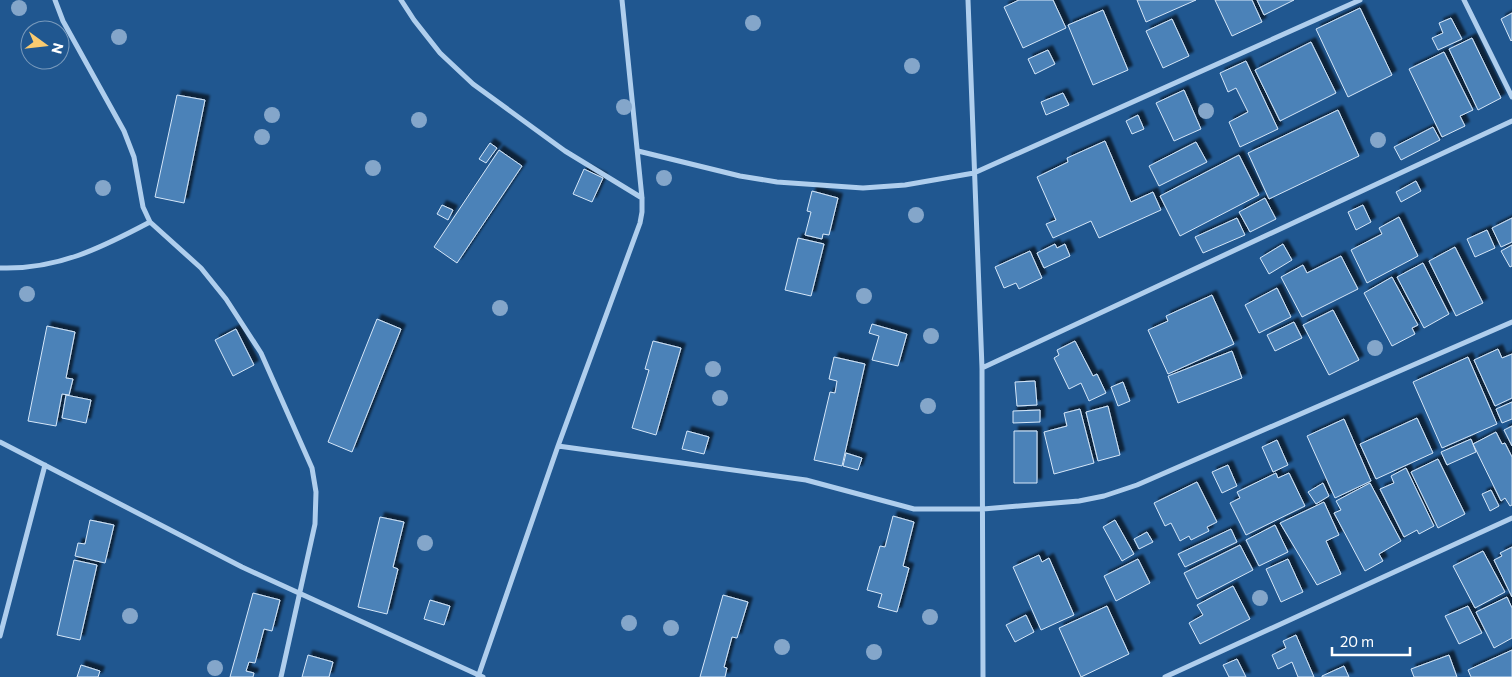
<svg xmlns="http://www.w3.org/2000/svg" width="1512" height="677" font-family="Commissioner,sans-serif">
<style>
.building{fill:#4c82b8;stroke:#d5e7f9;filter:url(#shadow)}
.lines{fill:none;stroke-linecap:round;stroke-linejoin:round}
.minor{stroke:#afceed;stroke-width:5}
.tree{fill:#84a6ca}
</style>
<defs>
<filter id="shadow"><feDropShadow dx="4.5" dy="-4.5" stdDeviation="1" flood-color="#0009"/></filter>
</defs>
<rect width="100%" height="100%" fill="#205790"/>
<path class="building" d="M1019 0H1053L1066 28 1023 48 1004 7Z
M1137 0H1196L1146 22Z
M1215 0H1252L1262 22 1232 36Z
M1257 0H1294L1264 15Z
M1360 8 1392 75 1348 97 1316 29Z
M1103 10 1128 70 1093 85 1068 25Z
M1512 13V40L1511 41 1501 19Z
M1451 18 1462 39 1438 50 1432 38 1443 33 1439 23Z
M1172 19 1189 56 1163 68 1146 31Z
M1472 38 1501 98 1478 110 1449 49Z
M1311 42 1336 93 1280 121 1255 70Z
M1048 50 1055 64 1035 74 1028 59Z
M1444 52 1473 110 1460 116 1465 126 1442 137 1409 69Z
M1246 61 1278 129 1240 147 1229 122 1248 112 1236 88 1228 92 1220 73Z
M1184 90 1201 129 1174 141 1156 103Z
M1063 93 1069 105 1046 115 1041 102Z
M177 95 205 100 184 203 155 197Z
M1338 110 1359 156 1269 199 1248 153Z
M1138 115 1144 129 1132 134 1126 121Z
M1433 127 1440 140 1401 160 1394 147Z
M1105 141 1131 202 1153 192 1161 210 1099 238 1091 221 1053 238 1046 224 1056 220 1037 177 1068 162 1067 158Z
M1196 142 1207 162 1159 186 1149 166Z
M490 143 497 148 486 163 479 159Z
M499 150 522 166 457 263 434 247Z
M1239 155 1259 195 1180 236 1160 196Z
M584 169 603 178 592 202 573 194Z
M1416 181 1421 191 1401 202 1396 192Z
M812 191 838 198 829 235 823 234 822 239 805 235 811 212 807 211Z
M1265 198 1276 219 1250 232 1239 212Z
M442 205 453 210 448 220 437 214Z
M1363 205 1371 222 1356 230 1348 212Z
M1399 217 1418 256 1367 283 1351 250 1382 234 1379 228Z
M1237 218 1245 235 1203 253 1195 237Z
M1512 218V242L1501 247 1492 228Z
M1487 230 1495 248 1475 257 1467 239Z
M798 238 824 244 811 296 785 290Z
M1055 244 1057 248 1065 244 1070 256 1044 268 1037 253Z
M1283 244 1292 260 1269 274 1260 258Z
M1512 245V266L1510 267 1501 251Z
M1455 247 1483 303 1456 316 1429 261Z
M1030 251 1042 278 1019 289 1016 283 1004 288 995 267Z
M1341 256 1358 289 1302 317 1281 277 1303 265 1307 273Z
M1423 263 1449 314 1424 328 1397 277Z
M1392 277 1418 325 1412 328 1415 334 1392 346 1364 293Z
M1277 288 1291 317 1259 333 1245 305Z
M1212 295 1234 344 1168 374 1148 330 1168 321 1166 316Z
M1333 310 1359 360 1329 375 1303 325Z
M377 319 401 329 352 452 328 442Z
M1294 322 1302 338 1275 351 1267 335Z
M872 324 907 334 898 366 872 360 879 336 869 333Z
M47 326 75 332 66 378 73 379 69 395 62 394 56 426 28 421Z
M236 329 254 365 233 376 215 340Z
M653 341 681 348 656 435 632 428 649 370 645 369Z
M1075 341 1093 376 1097 374 1106 393 1089 401 1081 383 1069 389 1054 358 1059 355 1057 350Z
M1498 349 1502 358 1512 354V398L1495 406 1474 360Z
M1232 351 1242 378 1178 403 1168 376Z
M834 357 865 364 842 466 814 460 830 392 835 393 837 381 829 379Z
M1468 357 1497 424 1442 448 1413 382Z
M1035 381 1037 405 1017 406 1015 382Z
M1123 382 1130 401 1118 406 1111 387Z
M66 395 91 400 86 423 62 418Z
M1512 402V419L1502 423 1496 409Z
M1108 406 1120 455 1098 461 1086 412Z
M1080 409 1094 463 1054 474 1044 432 1067 426 1064 413Z
M1040 410V422L1013 423V411Z
M1417 418 1433 453 1376 479 1360 444Z
M1344 419 1371 481 1335 498 1307 436Z
M1512 426V446L1504 430Z
M687 431 709 437 704 454 682 449Z
M1014 431H1037V483H1014Z
M1496 432 1502 444 1505 443 1512 457V505L1510 506 1505 498 1501 501 1473 444Z
M1471 439 1476 452 1447 465 1441 452Z
M1277 440 1288 465 1273 472 1262 447Z
M846 453 862 458 858 470 843 466Z
M1438 459 1465 514 1438 528 1411 472Z
M1228 465 1237 486 1222 493 1212 472Z
M1406 468 1434 526 1419 534 1417 530 1404 537 1380 489 1394 483 1391 476Z
M1276 473 1278 478 1289 473 1305 506 1246 535 1230 503 1240 498 1237 492Z
M1197 482 1217 522 1207 527 1209 531 1191 540 1189 536 1180 541 1171 523 1165 526 1154 503Z
M1323 483 1329 496 1316 504 1308 492Z
M1370 483 1401 541 1379 554 1383 561 1365 571 1334 513 1341 510 1336 501Z
M1491 490 1499 506 1490 511 1482 494Z
M1324 502 1339 535 1326 541 1341 574 1317 585 1280 523Z
M893 516 914 522 903 566 909 568 897 612 878 607 882 594 867 590 880 546 885 547Z
M380 517 404 522 393 567 398 569 387 614 358 607Z
M90 520 114 525 105 563 75 556 78 543 85 544Z
M1115 520 1134 554 1122 561 1103 527Z
M1275 525 1288 552 1259 566 1246 540Z
M1231 529 1237 542 1185 567 1178 554Z
M1147 532 1153 542 1139 549 1134 539Z
M1240 545 1253 570 1197 599 1184 573Z
M1512 547V597L1494 560 1502 556 1500 553Z
M1483 551 1505 592 1475 608 1453 566Z
M1039 555 1042 562 1049 558 1074 615 1041 630 1013 567Z
M1138 559 1150 583 1116 601 1104 576Z
M1288 559 1303 592 1281 602 1266 569Z
M74 560 97 565 80 640 57 635Z
M1233 586 1250 619 1200 644 1189 623 1203 615 1197 605Z
M253 593 280 600 272 631 264 629 255 663 249 662 246 671 254 673 253 677H230Z
M723 595 748 602 737 638 732 637 724 667 727 668 725 677H700Z
M1507 597 1512 608V638L1494 648 1476 612Z
M430 600 450 606 444 625 424 619Z
M1107 606 1129 654 1081 677 1059 628Z
M1468 606 1482 633 1459 644 1445 616Z
M1026 615 1034 632 1015 642 1006 625Z
M1296 635 1314 677H1298L1292 662 1278 669 1272 655 1286 648 1283 641Z
M1512 650V677H1471L1468 670Z
M308 655 333 662 329 677H302Z
M1449 655 1457 677H1414L1411 669Z
M1237 659 1246 677H1229L1223 665Z
M81 665 100 671 98 677H77Z
M1344 666 1349 677H1322V676Z"/>
<g class="lines">
<path class="minor" d="M55 0 63 21 124 131 134 157 143 207 150 222 201 268 226 299 261 353 312 468 316 492 315 524 281 677
M401 0 414 20 440 53 473 84 565 151 642 198
M968 0 982 368 983 677
M1464 0 1512 97
M638 151 740 176 777 182 863 188 905 185 974 173 1360 0
M0 268C57 270 101 248 150 222
M982 368 1512 121
M0 442 242 567 483 677
M558 446 806 480 914 509H983L1079 501 1104 496 1137 485 1512 322
M0 636 45 465
M478 677 558 446 640 223 642 212V198L622 0
M1165 677 1512 518"/>
</g>
<g class="tree">
<circle cx="19" cy="8" r="8"/>
<circle cx="753" cy="23" r="8"/>
<circle cx="119" cy="37" r="8"/>
<circle cx="912" cy="66" r="8"/>
<circle cx="624" cy="107" r="8"/>
<circle cx="1206" cy="111" r="8"/>
<circle cx="272" cy="115" r="8"/>
<circle cx="419" cy="120" r="8"/>
<circle cx="262" cy="137" r="8"/>
<circle cx="1378" cy="140" r="8"/>
<circle cx="373" cy="168" r="8"/>
<circle cx="664" cy="178" r="8"/>
<circle cx="103" cy="188" r="8"/>
<circle cx="916" cy="215" r="8"/>
<circle cx="27" cy="294" r="8"/>
<circle cx="864" cy="296" r="8"/>
<circle cx="500" cy="308" r="8"/>
<circle cx="931" cy="336" r="8"/>
<circle cx="1375" cy="348" r="8"/>
<circle cx="713" cy="369" r="8"/>
<circle cx="720" cy="398" r="8"/>
<circle cx="928" cy="406" r="8"/>
<circle cx="425" cy="543" r="8"/>
<circle cx="1260" cy="598" r="8"/>
<circle cx="130" cy="616" r="8"/>
<circle cx="930" cy="617" r="8"/>
<circle cx="629" cy="623" r="8"/>
<circle cx="671" cy="628" r="8"/>
<circle cx="782" cy="647" r="8"/>
<circle cx="874" cy="652" r="8"/>
<circle cx="215" cy="668" r="8"/>
</g>
<g transform="translate(45 45) rotate(105)"><circle r="24" fill="#205790" stroke="#799abc"/>
<path d="M0-4L9 19L0 12L-9 19Z" fill="#facb70"/>
<text y="-8" font-size="14" font-weight="bold" text-anchor="middle" fill="#ffffff">N</text>
</g>
<path d="M1332 647v8h78v-8" fill="none" stroke="#ffffff" stroke-width="2.5"/>
<text x="1340" y="647" font-size="15" fill="#ffffff" stroke="#205790" stroke-width="4" paint-order="stroke">20 m</text>
</svg>
